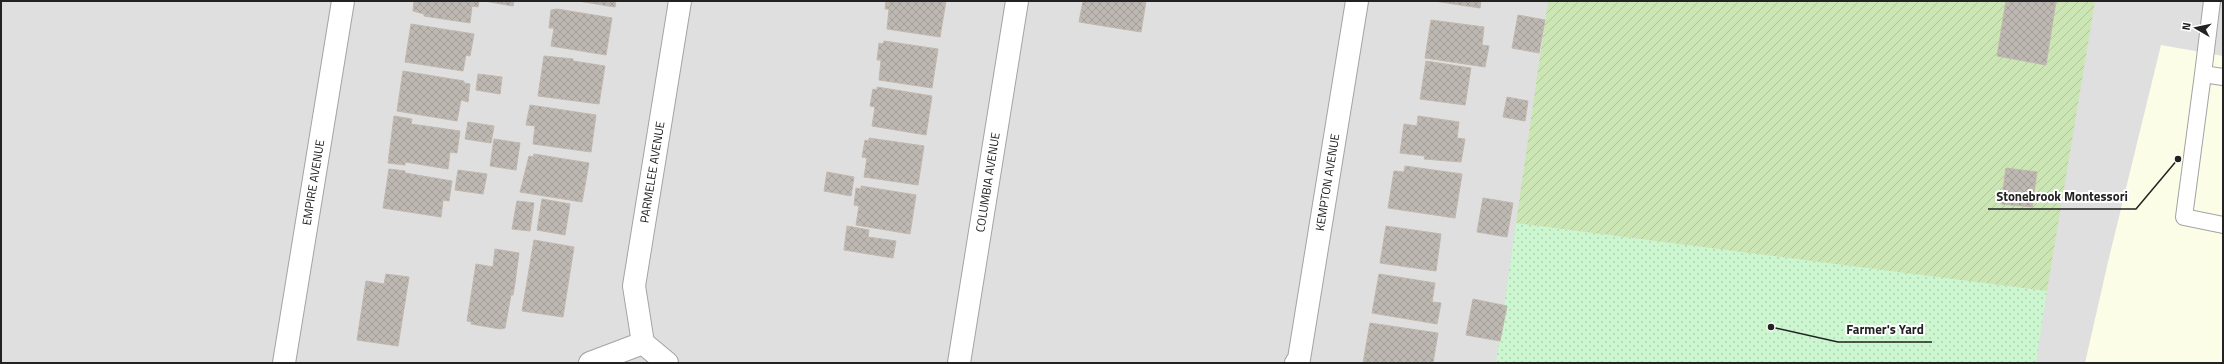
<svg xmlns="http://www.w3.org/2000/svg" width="2224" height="364" font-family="'Titillium Web',sans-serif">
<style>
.residential{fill:#e0dfdf}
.education{fill:#fcfde6}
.park{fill:url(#park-dots)}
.garden{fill:url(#garden-furrows)}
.building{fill:url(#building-cross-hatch);stroke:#c2b7ad}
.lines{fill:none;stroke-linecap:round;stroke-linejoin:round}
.service-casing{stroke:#a3a3a3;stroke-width:18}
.minor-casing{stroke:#a3a3a3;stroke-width:24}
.service{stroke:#fff;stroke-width:16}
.minor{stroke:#fff;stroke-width:22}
.labels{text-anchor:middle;stroke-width:4;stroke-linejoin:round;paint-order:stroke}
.street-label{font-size:12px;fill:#222;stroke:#fff}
.leader{fill:none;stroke:#222;stroke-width:1.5}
.callout-dot{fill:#222;stroke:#fff;stroke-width:1.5}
.callout-label{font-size:13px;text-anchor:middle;font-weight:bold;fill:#222;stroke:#fff;stroke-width:4;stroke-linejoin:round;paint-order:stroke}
</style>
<defs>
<pattern id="park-dots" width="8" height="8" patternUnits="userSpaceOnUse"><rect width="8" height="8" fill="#cbf6d0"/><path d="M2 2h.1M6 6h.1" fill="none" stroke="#aed3b2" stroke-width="1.8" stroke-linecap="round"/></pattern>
<pattern id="garden-furrows" width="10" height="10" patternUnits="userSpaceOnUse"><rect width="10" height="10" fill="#cbe6b4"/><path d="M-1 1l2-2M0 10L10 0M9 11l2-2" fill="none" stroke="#aec59a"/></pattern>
<pattern id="building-cross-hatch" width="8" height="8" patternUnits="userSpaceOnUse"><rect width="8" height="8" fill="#beb8b2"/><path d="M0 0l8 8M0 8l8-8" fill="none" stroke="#a39e99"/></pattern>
</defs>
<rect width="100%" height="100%" fill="#f1efe9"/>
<path class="residential" d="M1 1H2223V363H1Z"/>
<path class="education" d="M2161 45 2223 56V363H2085L2108 262Z"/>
<path class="park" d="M1516 223 2047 291 2036 363H1496Z"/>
<path class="garden" d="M1548 1H2095L2047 291 1516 223Z"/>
<path class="building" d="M414 1H479L478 7 472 6 470 23 424 16V14L413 11Z
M484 1H514L513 6Z
M578 1H616L615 7Z
M886 1H946L940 37 887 29 889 9H885Z
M1083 1H1146L1141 32 1079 22Z
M1434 1H1481L1480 8Z
M2006 1H2056L2046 65 1997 56Z
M557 9 612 18 606 55 551 46 554 28H549L551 10Z
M1518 15 1545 20 1539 53 1512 48Z
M1431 20 1484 27 1482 45 1489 46 1485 67 1425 58Z
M411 24 474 34 470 56 466 55 463 71 405 62Z
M884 41 938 49 932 88 879 80 881 60H877L879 43 883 44Z
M544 56 573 59V61L605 66 599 104 538 96Z
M1426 61 1471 68 1465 105 1420 99Z
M403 71 464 81V83L470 84 468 102 461 100 457 121 397 111Z
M478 74 502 77 500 94 476 90Z
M877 87 932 96 926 135 872 126 875 107 870 106 873 89 877 90Z
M1507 97 1528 101 1525 121 1503 117Z
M530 105 596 115 591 152 533 144 535 126 526 125Z
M394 116 412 119 411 124 460 131 457 153 450 152 448 169 405 162V165L388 163Z
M1418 116 1459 122 1457 138 1465 139 1461 162 1424 159 1425 156 1400 153 1404 124 1417 126Z
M468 122 494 126 491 143 465 139Z
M869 138 924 146 918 185 864 177 867 158 862 157 865 140 869 141Z
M494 139 520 143 516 170 490 166Z
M534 154 589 163 582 202 520 192 529 156 533 157Z
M1405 166 1462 174 1455 218 1388 208 1394 171 1404 172Z
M2006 168 2037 172 2032 207 2001 204Z
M389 169 405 171V173L452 181 449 201 443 200 441 217 383 208Z
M458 170 487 174 483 194 455 190Z
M827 172 854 177 851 196 824 191Z
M861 186 916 195 910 234 856 225 859 206 854 205 856 188 861 189Z
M1483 198 1513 203 1507 237 1477 232Z
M542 199 570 204 565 235 537 230Z
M517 201 534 203 530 231 512 229Z
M847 226 869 230 868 237 896 241 893 258 844 250Z
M1386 226 1441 234 1436 271 1380 263Z
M534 240 574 247 563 317 522 311Z
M495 249 519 253 515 283 513 295H511L505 328 500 329 471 324 472 322 467 321 476 264 493 267Z
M386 274 409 277 398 346 357 340 366 281 384 284Z
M1379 274 1435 283 1432 302 1441 303 1437 324 1372 313Z
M1473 299 1507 306 1500 341 1466 335Z
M1370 323 1438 333 1433 363H1363Z"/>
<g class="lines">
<g class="service-casing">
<path id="service" d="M2203 74 2212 1
M2223 77 2203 74 2184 217 2223 225"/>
</g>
<g class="minor-casing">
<g id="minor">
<path id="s1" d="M643 343 634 286 680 1"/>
<path d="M643 343 667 363"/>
<path id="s2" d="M284 363 343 1"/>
<path d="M590 363 643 343"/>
<path id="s3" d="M959 363 1017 1"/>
<path id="s4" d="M1296 363 1299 359 1357 1"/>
</g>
</g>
<use href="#service" class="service"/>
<use href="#minor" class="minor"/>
</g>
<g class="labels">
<g class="street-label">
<text dy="4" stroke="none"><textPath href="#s1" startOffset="173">PARMELEE AVENUE</textPath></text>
<text dy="4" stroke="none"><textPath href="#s2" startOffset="183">EMPIRE AVENUE</textPath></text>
<text dy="4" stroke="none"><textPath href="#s3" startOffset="183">COLUMBIA AVENUE</textPath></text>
<text dy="4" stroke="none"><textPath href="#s4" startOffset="184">KEMPTON AVENUE</textPath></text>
</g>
</g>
<path class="leader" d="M2178 159L2136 209H1988M1771 327L1838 342H1932"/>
<g class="callout-dot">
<circle cx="2178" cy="159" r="4"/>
<circle cx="1771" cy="327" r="4"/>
</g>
<g class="callout-label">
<text x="2062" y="201">Stonebrook Montessori</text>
<text x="1885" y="334">Farmer's Yard</text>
</g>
<rect width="2224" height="364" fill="none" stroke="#222222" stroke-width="4"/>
<g transform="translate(2196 28) rotate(279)" stroke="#ffffff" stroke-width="3" paint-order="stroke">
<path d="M0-3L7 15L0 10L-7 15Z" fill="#222222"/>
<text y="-6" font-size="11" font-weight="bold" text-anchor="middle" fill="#222222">N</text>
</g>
</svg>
